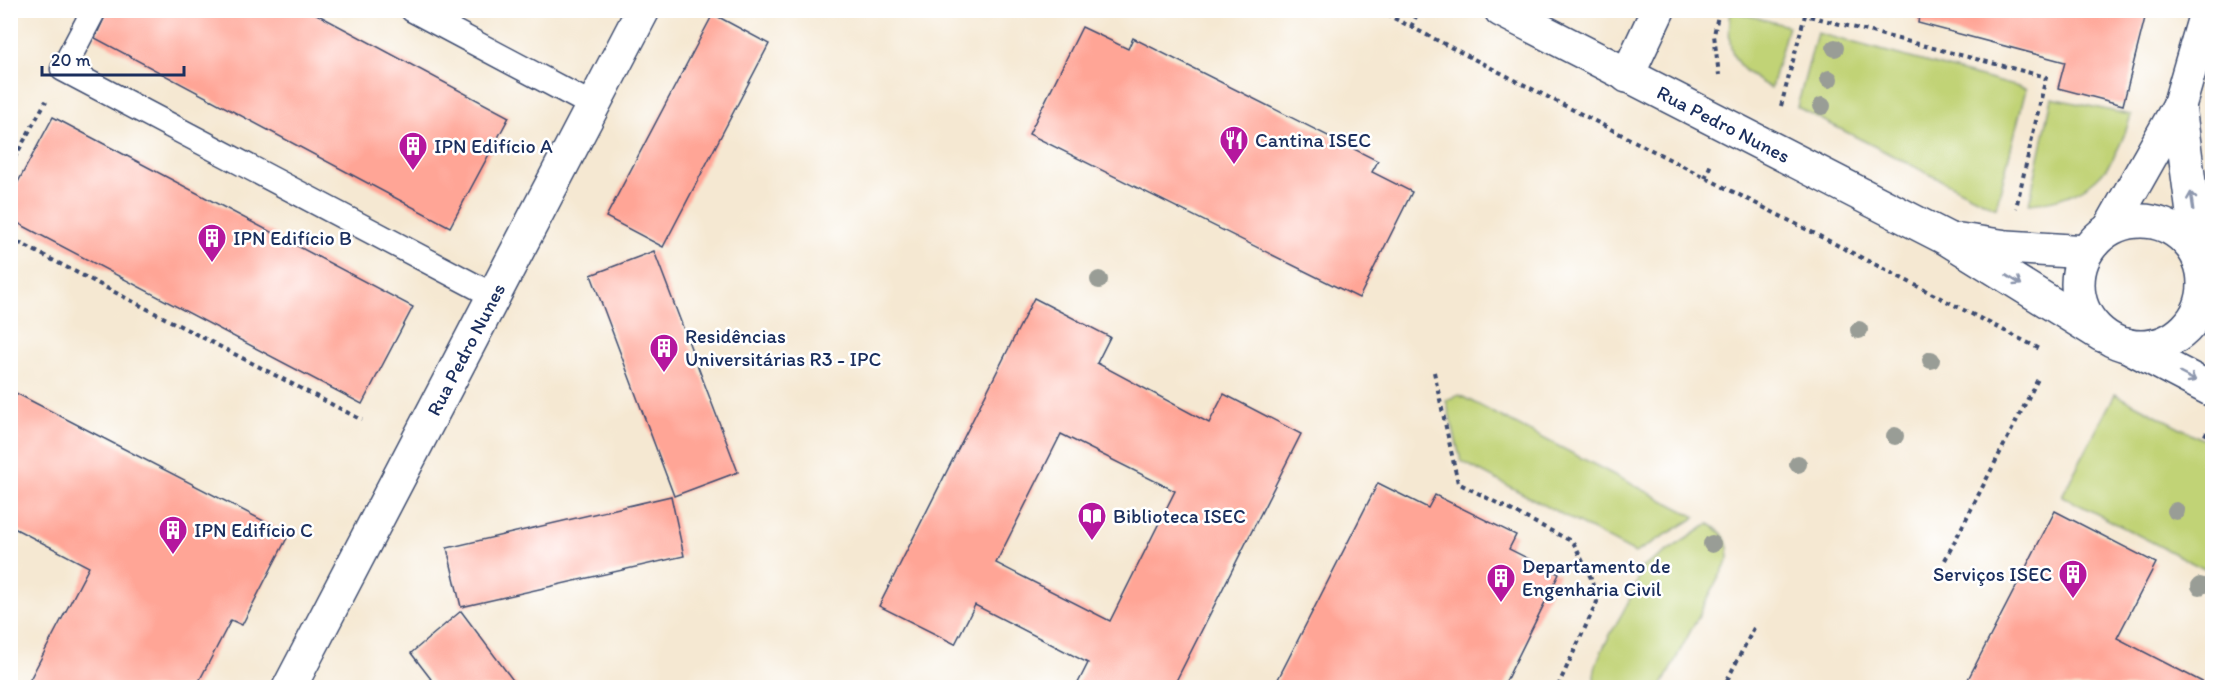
<svg xmlns="http://www.w3.org/2000/svg" width="2223" height="698" font-family="Itim,sans-serif">
<style>
.green{fill:#c1d376;stroke:#6e816a;stroke-width:1.5}
.building{fill:#ffa596;fill-rule:evenodd}
.lines{fill:none;stroke-linecap:round;stroke-linejoin:round}
.lane-casing{stroke:#3c4b6f;stroke-width:27}
.street-casing{stroke:#3c4b6f;stroke-width:36}
.path{stroke:#3c4b6f;stroke-width:4;stroke-dasharray:4.5 4.5;stroke-linecap:butt}
.lane{stroke:#fff;stroke-width:24}
.street{stroke:#fff;stroke-width:33}
.tree{fill:#999d96}
.oneway{stroke:#8d97ae}
.labels{text-anchor:middle;stroke-width:5;stroke-linejoin:round;paint-order:stroke}
.street-label{font-size:20px;fill:#1b2f5e;stroke:#fff}
.poi-label{font-size:20px;fill:#1b2f5e;stroke:#fff;text-anchor:start}
</style>
<rect width="100%" height="100%" fill="#fff"/>
<filter id="ink" filterUnits="userSpaceOnUse"><feTurbulence type="fractalNoise" baseFrequency=".0167" numOctaves="2"/><feDisplacementMap in="SourceGraphic" scale="12" xChannelSelector="R" yChannelSelector="G"/><feConvolveMatrix kernelMatrix="1 2 1 2 8 2 1 2 1" color-interpolation-filters="sRGB"/></filter>
<filter id="wash" filterUnits="userSpaceOnUse"><feTurbulence type="fractalNoise" baseFrequency=".008" numOctaves="4" result="noise"/><feDisplacementMap in="SourceGraphic" scale="24" xChannelSelector="R" yChannelSelector="G"/><feGaussianBlur stdDeviation="1.35" result="paint"/><feColorMatrix in="noise" values="0 0 0 0 0 0 0 0 0 0 0 0 0 0 0 0 0 1.4 0 .05"/><feComposite in="paint" operator="in"/></filter>
<g filter="url(#wash)">
<rect width="100%" height="100%" fill="#f5e8d2"/>
<path class="green" d="M1731 11 1788 26 1771 88C1733 68 1725 52 1731 11Z
M1817 33 2026 89 1996 208 1797 107Z
M2052 98 2131 115C2114 173 2089 198 2029 204Z
M2115 394 2212 444V573L2062 496Z
M1459 395 1696 517 1635 553 1461 461 1446 400Z
M1709 524C1725 533 1728 540 1729 558L1661 687H1596C1583 661 1638 602 1640 569Z"/>
<g id="blocks">
<path class="building" d="M108 10H309L509 117 450 227 95 38Z
M1920 10H2147L2123 105 2058 88 2065 62 1918 23Z
M713 14 769 44 663 247 606 217Z
M1082 27 1128 49 1133 38 1378 161 1372 172 1412 192 1359 298 1029 134Z
M53 117 413 307 362 404 10 219V197Z
M654 251 738 472 674 496 591 275Z
M1034 298 1110 337 1097 363 1209 423 1224 394 1301 434 1173 687H1076L1088 663 975 605 955 644 879 606ZM1061 434 1175 491 1110 621 996 563Z
M10 390 289 534 242 625 231 620 196 687H26L89 567 10 526Z
M1378 483 1428 508 1435 495 1516 535 1509 549 1559 574 1503 687H1274Z
M671 496 684 556 461 607 447 548Z
M2055 511 2156 563 2117 638 2212 687H1964Z
M461 611 518 687H437L411 653Z"/>
</g>
</g>
<g filter="url(#ink)">
<use href="#blocks" fill-opacity="0" stroke="#3c4b6f" stroke-width="1.5"/>
<g class="lines">
<g class="lane-casing">
<path id="lane" d="M94 10 63 69 494 296
M413 10 594 106"/>
</g>
<g class="street-casing">
<g id="street">
<path id="s1" d="M1501 10 1946 238 2102 335"/>
<path d="M1627 76 1658 10"/>
<path d="M2179 106 2199 259"/>
<circle cx="2141" cy="284" r="63"/>
<path d="M2110 228 2179 106 2207 10"/>
<path d="M1960 240 2007 247 2086 252"/>
<path d="M2126 345 2212 390"/>
<path id="s2" d="M289 688 643 10"/>
</g>
</g>
<path class="path" d="M1378 10 2042 350
M1719 10 1714 35 1719 75
M1411 27 1419 10
M1781 106 1805 15 2046 77 2016 208
M10 166 46 101
M1705 178 1711 164
M10 238 362 420
M1434 372 1458 483 1573 542 1591 578 1597 602 1557 688
M2204 433 2212 437
M1945 560 2039 377
M1508 687 1509 688
M1723 688 1755 626"/>
<use href="#lane" class="lane"/>
<use href="#street" class="street"/>
</g>
<g class="tree">
<circle cx="1835" cy="48" r="9"/>
<circle cx="1829" cy="79" r="9"/>
<circle cx="1822" cy="106" r="9"/>
<circle cx="1099" cy="280" r="9"/>
<circle cx="1859" cy="330" r="9"/>
<circle cx="1931" cy="360" r="9"/>
<circle cx="1895" cy="436" r="9"/>
<circle cx="1798" cy="464" r="9"/>
<circle cx="2176" cy="511" r="9"/>
<circle cx="1712" cy="544" r="9"/>
<circle cx="2200" cy="586" r="9"/>
</g>
<defs><path id="oneway-shaft" d="M-6 0H5M1.5-3L5.5 0L1.5 3" fill="none" stroke-width="1.6" stroke-linecap="round" stroke-linejoin="round" transform="scale(1.5)"/></defs>
<g class="oneway">
<use href="#oneway-shaft" transform="translate(2192 201) rotate(-98)"/>
<use href="#oneway-shaft" transform="translate(2014 280) rotate(32)"/>
<use href="#oneway-shaft" transform="translate(2188 377) rotate(27)"/>
</g>
</g>
<defs>
<g id="restaurant-pin" transform="scale(1.5)"><path d="M0 17L-7.5 6A9.5 9.5 0 1 1 7.5 6Z" fill="#b5179e" stroke="#fff"/><path d="M-5-6h1v4h1v-4h1v4h1v-4h1v5L-1.5 .5V6h-2V.5L-5-1ZM5-6V6H3V1.5H1.5Q1.5-4 5-6Z" fill="#fff"/></g>
<g id="building-pin" transform="scale(1.5)"><path d="M0 17L-7.5 6A9.5 9.5 0 1 1 7.5 6Z" fill="#b5179e" stroke="#fff"/><path d="M-4-6H4V6H1V3H-1V6H-4ZM-2.5-4.3h1.7v1.8h-1.7ZM.8-4.3h1.7v1.8H.8ZM-2.5-1h1.7V.8h-1.7ZM.8-1h1.7V.8H.8Z" fill="#fff"/></g>
<g id="library-pin" transform="scale(1.5)"><path d="M0 17L-7.5 6A9.5 9.5 0 1 1 7.5 6Z" fill="#b5179e" stroke="#fff"/><path d="M-6-4Q-3-5.5-.7-3.5V5Q-3 3-6 4ZM6-4Q3-5.5 .7-3.5V5Q3 3 6 4Z" fill="#fff"/></g>
</defs>
<g fill-rule="evenodd">
<use href="#restaurant-pin" x="1234" y="140"/>
<use href="#building-pin" x="413" y="146"/>
<use href="#building-pin" x="212" y="238"/>
<use href="#building-pin" x="664" y="348"/>
<use href="#library-pin" x="1092" y="516"/>
<use href="#building-pin" x="173" y="530"/>
<use href="#building-pin" x="2073" y="574"/>
<use href="#building-pin" x="1501" y="578"/>
</g>
<g class="labels">
<g class="street-label">
<text dy="7" stroke="none"><textPath href="#s1" startOffset="250">Rua Pedro Nunes</textPath></text>
<text dy="7" stroke="none"><textPath href="#s2" startOffset="382">Rua Pedro Nunes</textPath></text>
</g>
<g class="poi-label">
<text x="1255" y="147">Cantina ISEC</text>
<text x="434" y="153">IPN Edifício A</text>
<text x="233" y="245">IPN Edifício B</text>
<text x="685" y="343">Residências<tspan x="685" dy="23">Universitárias R3 - IPC</tspan></text>
<text x="1113" y="523">Biblioteca ISEC</text>
<text x="194" y="537">IPN Edifício C</text>
<text x="1522" y="573">Departamento de<tspan x="1522" dy="23">Engenharia Civil</tspan></text>
<text x="2052" y="581" text-anchor="end">Serviços ISEC</text>
</g>
</g>
<rect width="2223" height="698" fill="none" stroke="#fff" stroke-width="36"/>
<path d="M42 66v9h142v-9" fill="none" stroke="#1b2f5e" stroke-width="3"/>
<text x="51" y="66" font-size="18" fill="#1b2f5e" stroke="#ffffff" stroke-width="4.5" paint-order="stroke">20 m</text>
</svg>
